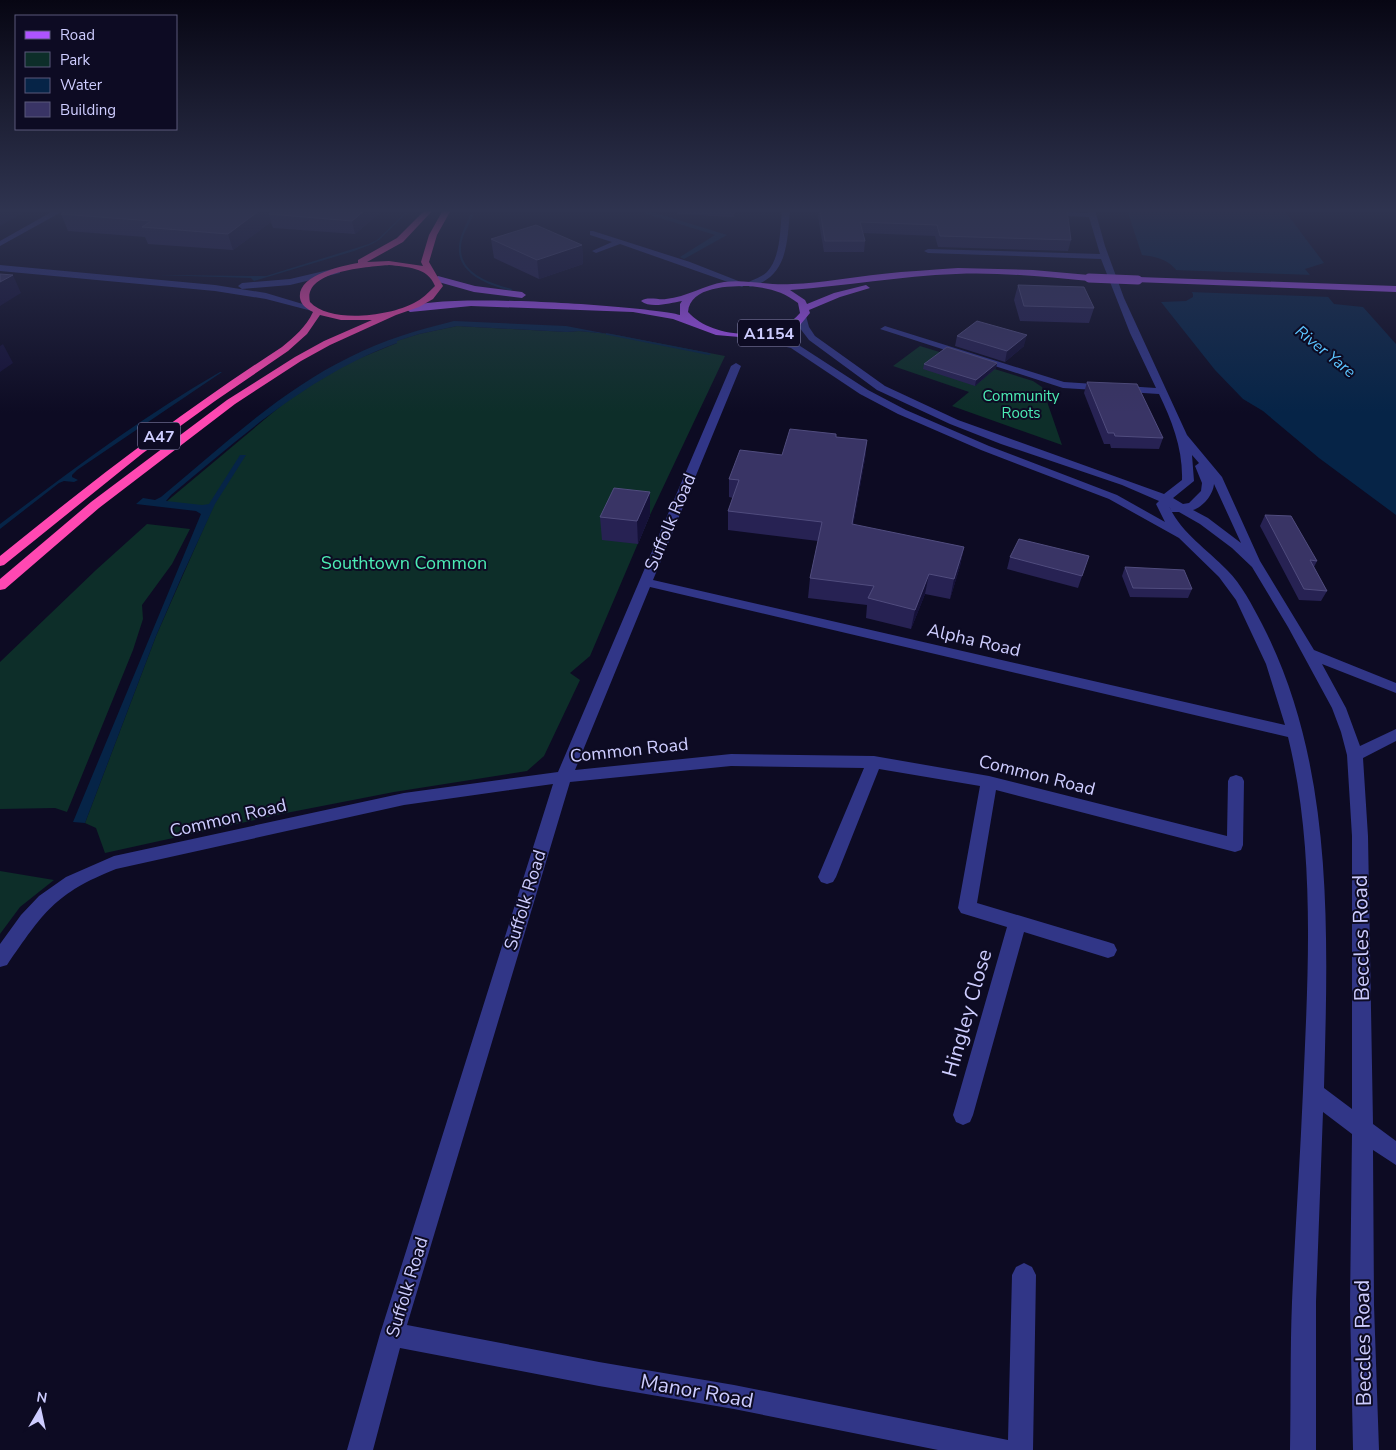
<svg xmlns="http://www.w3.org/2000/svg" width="1396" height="1450" font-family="'Nunito Sans',sans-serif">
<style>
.green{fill:#0d2e29}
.water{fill:#062447}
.pier{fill:#0d0b23}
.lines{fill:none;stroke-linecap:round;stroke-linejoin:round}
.stream{fill:#062447;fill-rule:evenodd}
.minor{fill:#313687;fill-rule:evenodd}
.major{fill:#ae54ff;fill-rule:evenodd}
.highway{fill:#ff48b2;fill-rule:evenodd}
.major-bridge{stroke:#ae54ff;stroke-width:9}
.wall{fill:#272253}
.shaded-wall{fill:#151138}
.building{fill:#393465;stroke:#504c7e}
.labels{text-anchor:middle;stroke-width:4;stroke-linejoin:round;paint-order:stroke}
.far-park-label{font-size:15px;fill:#4cecb4;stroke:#0d0b23}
.shield{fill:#0d0b23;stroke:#9493bd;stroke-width:1}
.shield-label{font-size:16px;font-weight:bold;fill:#cecdff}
.far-water-label{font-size:16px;font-style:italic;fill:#5bc4ff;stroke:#0d0b23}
.street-label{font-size:18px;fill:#cecdff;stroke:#0d0b23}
.park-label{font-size:18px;fill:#4cecb4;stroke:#0d0b23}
.near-street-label{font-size:21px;fill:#cecdff;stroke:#0d0b23}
</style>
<rect width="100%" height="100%" fill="#0d0b23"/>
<path class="green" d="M457 326 567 332 579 331 611 334 725 356 650 515 590 656 570 673 580 680 544 756 527 771 394 792 286 813 105 853 96 828 85 823 156 636 213 507 166 502 289 399 343 365 397 343 396 341 419 334Z
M920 346 1033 381 1042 387 1062 445 952 406 969 392 893 366Z
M147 524 190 529 172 564 142 605 143 619 133 650 67 812 55 808 0 809V662L96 570Z
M0 871 54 880 20 907 0 934Z"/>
<path class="water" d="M408 210H410L379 240 372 244 354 251 254 281 251 278 157 275 266 276 369 244 377 240Z
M634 210H646L727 235 684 259 680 257 715 235Z
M1127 210H1284L1324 263 1305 269 1334 304 1363 307 1396 344V515L1319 458 1263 411 1243 399 1215 370 1161 302 1186 301 1193 297V294C1177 270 1173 258 1142 255Z
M472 213 474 214C469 225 461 236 461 248 460 274 492 284 512 289L511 291C480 283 447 268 463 231 466 225 468 218 472 213Z
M454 321 566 326 608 334 579 331 567 332 457 326 419 334 397 341V343C309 375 242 436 171 495L166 501 202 505 209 504 240 455H246L215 504 182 576 156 636 85 823 73 822 201 514 196 511 136 504 143 498 155 500 161 497C221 447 280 391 350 357 383 340 418 330 454 321Z
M220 372H222L77 470 72 475V477L78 480 74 482 64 481 59 483 0 529V524C71 471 143 416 220 372Z"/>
<path class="pier" d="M1174 270 1314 275 1331 297 1189 292Z"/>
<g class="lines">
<path class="stream" d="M606 333 709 353 711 354 709 355 608 335H606Z"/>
<path class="minor" d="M55 210H65L0 246V241Z
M782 210H790C787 243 788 277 750 287L746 284 742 287 620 244 596 253 592 251 612 242 590 235V231H593L690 262 746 284C752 279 761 278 767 272 781 257 780 229 782 210Z
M1087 210H1095L1105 246 1124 298 1187 435 1222 477 1260 561 1314 650 1396 683V693L1322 664 1346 708 1360 746 1396 729V741L1363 758 1368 836 1373 1124 1396 1141V1165L1373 1150 1374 1305 1379 1450H1353L1350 1305 1352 1134 1323 1112 1316 1302V1450H1290C1291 1401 1290 1352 1292 1302 1295 1232 1300 1161 1303 1091 1308 974 1316 851 1288 737L650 587 575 770 731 754 874 756 989 776 1227 836 1228 781 1230 777 1236 775 1242 777 1244 781 1243 845 1241 850 1235 852 996 790 977 903 1108 942 1114 944 1117 950 1114 956 1108 958 1024 932 973 1115 970 1122 963 1125 956 1122 953 1115 1007 927 961 913 958 908 980 786 879 769 836 877 833 882 827 884 821 882 818 877 864 768 731 766 570 782 407 1325 599 1362 734 1385 1008 1440 1012 1275 1016 1267 1024 1263 1032 1267 1036 1275 1033 1450H938L734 1409 599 1386 400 1348 373 1450H347L380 1334 553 784 404 805 116 869C55 893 43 913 7 965L0 967V944L21 915 39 896 66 877 114 856 404 793 558 772 731 366 736 363 741 366 653 580 1285 725 1266 664 1236 600 1219 577 1179 538 1109 499 981 450 898 414 860 394 791 348 748 338 746 336 751 333 797 344 868 390 906 410 989 446 1117 495 1165 522 1156 504 1159 501 1122 485 1001 444 950 424 877 390 809 340 799 327 798 318 803 315 806 316 809 327 815 336 885 386 958 420 1164 494 1182 480C1183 449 1172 421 1159 394L1063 388 880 329 885 326 888 327 1064 382 1156 388 1130 333 1101 259 928 253 924 251 928 249 1100 254 1089 217 1047 215 1043 213 1047 211 1088 213ZM1192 455 1199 463 1195 466 1202 483 1201 491 1189 503 1183 504 1173 498 1194 481ZM1214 484 1241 543 1208 518 1193 510C1203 507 1213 495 1214 484ZM1169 506 1172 512H1179L1200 524 1232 548 1252 567 1288 627 1332 708 1341 732 1347 755 1352 836V1109L1324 1088C1328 933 1335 765 1262 624 1252 605 1242 585 1227 570 1207 549 1181 533 1169 506Z
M0 265 215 285 266 293 316 308 312 311 266 299 215 291 0 271Z
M337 268 340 269V273L290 285 242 289 238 286 242 283 290 279Z"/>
<path class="major" d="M958 268 1033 270 1089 275 1093 278 1089 281C1045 277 1000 272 956 274 900 276 846 286 790 290L805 300 807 304 834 293 866 285 870 288 840 297 809 310 810 313 800 325 787 332 751 338 716 335 673 319 633 312 471 306 410 312 406 309C428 291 645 306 680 315V304L682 301C670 303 651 309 641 301 647 296 658 300 666 299 687 297 704 285 724 282 747 279 769 286 792 284 822 283 852 277 882 274 907 271 933 270 958 268ZM750 286C768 288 783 291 798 303L800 313C776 342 713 340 688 312 690 286 730 286 750 286Z
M438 276 475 286 522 292 526 295 522 298 474 292 435 281 434 279Z
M1138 277 1396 286V292L1135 282 1134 280Z"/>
<path class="highway" d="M425 210H433L403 242 367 262 389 261 423 266 421 262 429 235 443 210H451L437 235 429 262 443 286 433 299 419 307 396 315 330 345 301 361 235 404 99 508 5 589 0 590V579L91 502 227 400 295 357 324 341 372 320H341L320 315 307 334 288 351 215 401 143 453 4 565 0 566V556C91 482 183 411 282 347 294 337 306 327 313 312 307 309 301 305 300 298 297 275 342 266 358 263V260L397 238ZM389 265C406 267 428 267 435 286 428 293 422 299 414 303 390 316 330 324 310 302 302 270 370 267 389 265Z"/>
<path class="major-bridge" d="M1089 278 1138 280"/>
</g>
<path class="wall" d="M677 210H735L734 217 677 214Z
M819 210H1067L1071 240 1068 251 938 247 935 236 863 233 865 241 864 252H824L818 217Z
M380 213 355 234 273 228 271 222 233 250 148 244 145 237 68 231 61 214Z
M491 239 582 245 583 264 539 279 494 258Z
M1018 285 1094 308 1089 323 1020 321 1014 300Z
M957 336 1024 346 1005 362 955 346Z
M997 363 996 368 975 386 923 369 924 364Z
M1087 382 1163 438 1159 449 1111 448 1110 444H1104L1084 393Z
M836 437 867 440 865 459 853 525 964 547 960 566 950 599 925 594 911 629 866 618 867 605 808 598 810 578 818 541 728 530V511L733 498 729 497V479L782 455Z
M650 492V515L638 544 602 540 600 517Z
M1265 515 1317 561 1314 567 1327 591 1321 601 1299 600 1260 526Z
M1089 556 1078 588 1007 569 1010 557Z
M1125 567 1192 589 1188 598 1130 597 1122 576Z"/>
<path class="shaded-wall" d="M0 210H28L0 226Z
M260 210H283L269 214 271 222 233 250 228 234Z
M365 210H379L380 213 355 234 352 221Z
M582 245 583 264 539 279 537 260Z
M13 275 21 293 0 306V282Z
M1027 335 1024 346 1005 362 1007 351Z
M3 344 13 363 0 372V346Z
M997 363 996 368 975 386 976 380Z
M867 440 865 459 850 544 852 524Z
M650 492V515L638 544 637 521Z
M964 547 960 566 950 599 954 579Z
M929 574 925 594 911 629 915 610Z"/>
<path class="building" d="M68 210H260L228 234 142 227 151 221 61 214Z
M274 210H365L352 221 269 214Z
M820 210H1067L1071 240 940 236 937 225 860 222 865 241H825Z
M536 225 582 245 537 260 491 239Z
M0 274 13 275 0 282Z
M1018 285 1084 287 1094 308 1024 306Z
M977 321 1027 335 1007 351 957 336Z
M947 347 997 363 976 380 924 364Z
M1087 382 1137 384 1163 438 1115 436 1114 433H1108Z
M790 429 836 434V437L867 440 852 524 964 547 954 579 929 574 915 610 868 598 874 586 810 578 822 522 728 511 739 480 729 479 740 450 782 455Z
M614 488 650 492 637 521 600 517Z
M1265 515 1291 516 1317 561 1310 560 1327 591 1304 589Z
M1019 539 1089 556 1082 576 1010 557Z
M1125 567 1184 570 1192 589 1133 588Z"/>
<linearGradient id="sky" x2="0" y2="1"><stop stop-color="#070613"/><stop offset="0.51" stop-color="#2f3450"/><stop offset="1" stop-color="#2f3450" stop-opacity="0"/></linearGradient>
<rect width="1396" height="413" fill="url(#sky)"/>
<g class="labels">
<g class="far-park-label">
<text x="1021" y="401">Community<tspan x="1021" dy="17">Roots</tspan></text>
</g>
<g class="shield">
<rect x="738" y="319.5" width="62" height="27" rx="4"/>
<rect x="138" y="422.5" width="42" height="27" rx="4"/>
</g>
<g class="shield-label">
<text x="769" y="339">A1154</text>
<text x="159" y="442">A47</text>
</g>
<g class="far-water-label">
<text transform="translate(1326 351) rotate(39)" y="6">River Yare</text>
</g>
<g class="street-label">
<text transform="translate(670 522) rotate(-67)" y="6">Suffolk Road</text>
<text transform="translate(974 640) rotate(13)" y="6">Alpha Road</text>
<text transform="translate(629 750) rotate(-6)" y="6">Common Road</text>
<text transform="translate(1037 775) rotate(14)" y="6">Common Road</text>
<text transform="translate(228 818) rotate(-13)" y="6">Common Road</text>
<text transform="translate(525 900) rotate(-73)" y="6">Suffolk Road</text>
<text transform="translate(407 1287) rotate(-73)" y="6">Suffolk Road</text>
</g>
<g class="park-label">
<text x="404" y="569">Southtown Common</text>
</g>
<g class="near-street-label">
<text transform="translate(1361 938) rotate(-91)" y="7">Beccles Road</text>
<text transform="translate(967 1013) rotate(-74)" y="7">Hingley Close</text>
<text transform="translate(1363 1343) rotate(-91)" y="7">Beccles Road</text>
<text transform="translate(697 1391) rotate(10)" y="7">Manor Road</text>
</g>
</g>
<rect x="15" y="15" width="162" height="115" fill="#0d0b23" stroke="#5a597b"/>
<rect x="25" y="31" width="25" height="8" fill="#ae54ff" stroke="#5a597b"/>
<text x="60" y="40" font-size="15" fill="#cecdff">Road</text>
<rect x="25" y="52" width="25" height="15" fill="#0d2e29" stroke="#5a597b"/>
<text x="60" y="65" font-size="15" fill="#cecdff">Park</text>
<rect x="25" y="78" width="25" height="15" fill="#062447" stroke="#5a597b"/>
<text x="60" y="90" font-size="15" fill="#cecdff">Water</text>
<rect x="25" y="102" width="25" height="15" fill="#393465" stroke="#5a597b"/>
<text x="60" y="115" font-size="15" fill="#cecdff">Building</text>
<g transform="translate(40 1410) rotate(9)" stroke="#0d0b23" stroke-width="4" paint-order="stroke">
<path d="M0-4L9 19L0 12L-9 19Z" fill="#cecdff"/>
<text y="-8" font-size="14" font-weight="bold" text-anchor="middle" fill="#cecdff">N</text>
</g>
</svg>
